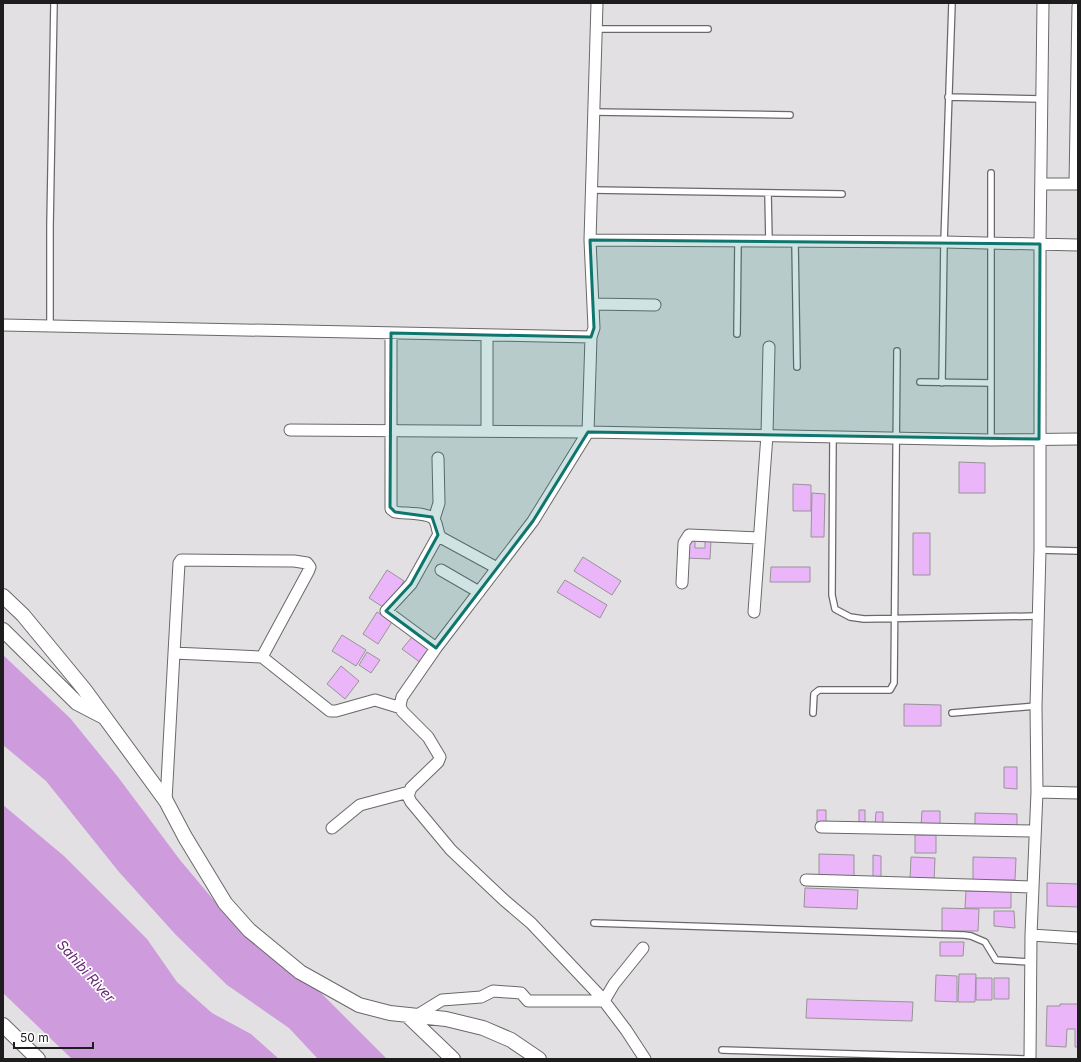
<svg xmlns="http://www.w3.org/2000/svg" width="1081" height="1062" font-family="Inter,sans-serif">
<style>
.water{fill:#ce9bdd}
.building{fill:#ebb6f9;stroke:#969496}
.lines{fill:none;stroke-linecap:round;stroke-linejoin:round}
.service-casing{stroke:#6a686a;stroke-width:8}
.minor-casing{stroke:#6a686a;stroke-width:13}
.tertiary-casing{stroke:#6a686a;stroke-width:16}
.service{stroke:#fff;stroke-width:5.5}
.minor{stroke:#fff;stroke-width:11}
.tertiary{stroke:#fff;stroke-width:14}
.marked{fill:#0f766e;fill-opacity:0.2;stroke:#0f766e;stroke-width:3;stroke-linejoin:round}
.labels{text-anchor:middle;stroke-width:3.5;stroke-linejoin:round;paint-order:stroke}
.water-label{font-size:14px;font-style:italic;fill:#662976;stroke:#fff}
</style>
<rect width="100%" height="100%" fill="#e3e0e3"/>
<path class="water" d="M3 655 70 718 118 777 180 860 227 916 267 952 317 989 387 1059H318L289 1028 227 985 176 935 119 872 46 781 3 745Z
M3 805 64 856 147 939 177 982 212 1013 251 1034 279 1059H72L3 993Z"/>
<path class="building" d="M959 462 985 463V493H959Z
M793 484 811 485V511H793Z
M812 493 825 494 824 537H811Z
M913 533H930V575H913Z
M687 539 695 540V548H705V540H711L710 559 686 558Z
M583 557 621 581 612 595 574 571Z
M771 567H810V582H770Z
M387 570 404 581 386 609 369 598Z
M565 580 607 605 600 618 557 592Z
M377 612 392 622 378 644 363 634Z
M342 635 366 650 356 666 332 651Z
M412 637 431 651 421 663 402 649Z
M367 652 380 660 371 673 359 665Z
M341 666 359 681 345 699 327 684Z
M904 704 941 705V726H904Z
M1004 767H1017V789L1004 788Z
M817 810H826V823H817Z
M859 810H865V822H859Z
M922 811H940V826H921Z
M876 812H883V825H875Z
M975 813 1017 814V828L975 827Z
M915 835H936V853H915Z
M819 854 854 855V877L819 876Z
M873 855 881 856V880H873Z
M911 857 935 858 934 881 910 880Z
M973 857 1016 858 1015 880H973Z
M1047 883 1078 884V907L1047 906Z
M805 888 858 890 857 909 804 907Z
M966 891H1011V908H965Z
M942 908 979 909 978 931H942Z
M994 911H1014L1015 928 994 926Z
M940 942H964L963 956H940Z
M959 974H976L975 1002H958Z
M936 975 957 976V1002L935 1001Z
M976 978H992V1000H976Z
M994 978H1009V999H994Z
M807 999 913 1002 912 1021 806 1018Z
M1060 1004H1078V1047H1075V1029H1067L1066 1047 1046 1046 1047 1006H1060Z"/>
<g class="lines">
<g class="service-casing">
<path id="service" d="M596 29H708
M948 97 1042 99
M594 112 790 115
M991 173V440
M592 190 842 194
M768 193 769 242
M795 242 797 367
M50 326V225L54 3
M737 334 738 242
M920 382 991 383
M942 383 944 242 952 3
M833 436 832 595 835 609 850 617 864 619 1038 616
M1040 550 1078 551
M813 713 814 694 819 690H890L894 683 897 351
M952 713 1036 706
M594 923 964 935 971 936 985 942 996 960 1031 962
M722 1050 1025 1059"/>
</g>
<g class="minor-casing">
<path id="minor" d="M1041 184H1078
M1075 184 1078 6
M590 240 944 242 1078 245
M593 304 655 305
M3 325 591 337 594 328 590 240 597 3
M391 333V509L395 512C404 514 431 512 435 521 438 526 437 532 440 537L497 568
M487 336V431
M591 337 588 432 533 521 436 648 402 697 400 705 402 711 428 737 440 757 438 762 411 788 408 796 411 802 451 850 504 900 531 923 601 997 626 1030 645 1059
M290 430 588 432 991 440 1078 439
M434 519 439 503 438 458
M441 570 479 592
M682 583 684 543 689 535 759 538
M754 612 767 435 769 347
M436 648 386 611 411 584 439 534
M174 653 179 563 181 560 294 561 307 563 310 567 308 572 262 657
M1037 792 1078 793
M166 801 174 653 262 657 330 711H336L375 700 401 708
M821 827 1034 831
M332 828 360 805 409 792
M806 880 1032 887
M1031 935 1078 938
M416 1016 442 1000 481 997 493 991 521 993 528 1001H604L614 984 643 948
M1030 1059 1031 935 1037 792 1036 706 1040 550V244L1043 3"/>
</g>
<g class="tertiary-casing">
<path id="tertiary" d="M3 596 23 615 84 689 166 801 185 837 225 903 249 930 300 972 359 1005 390 1013 446 1019 483 1028 511 1040 539 1059
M3 630 77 703 104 717
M407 1015 453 1059
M3 1025 38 1059"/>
</g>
<use href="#service" class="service"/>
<use href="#minor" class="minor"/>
<use href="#tertiary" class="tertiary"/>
</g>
<path class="marked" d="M590 240 1040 244 1039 439 588 432 533 521 436 648 386 611 411 584 438 535 432 517 395 512 390 507 391 333 591 337 594 328Z"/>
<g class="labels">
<g class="water-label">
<text transform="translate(86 971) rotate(48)" y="5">Sahibi River</text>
</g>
</g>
<rect width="1081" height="1062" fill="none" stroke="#1d1d1e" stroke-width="8"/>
<path d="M14 1042v6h79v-6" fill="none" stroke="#1d1d1e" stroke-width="2"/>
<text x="20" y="1042" font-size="12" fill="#1d1d1e" stroke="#ffffff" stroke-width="3" paint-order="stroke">50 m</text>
</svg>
